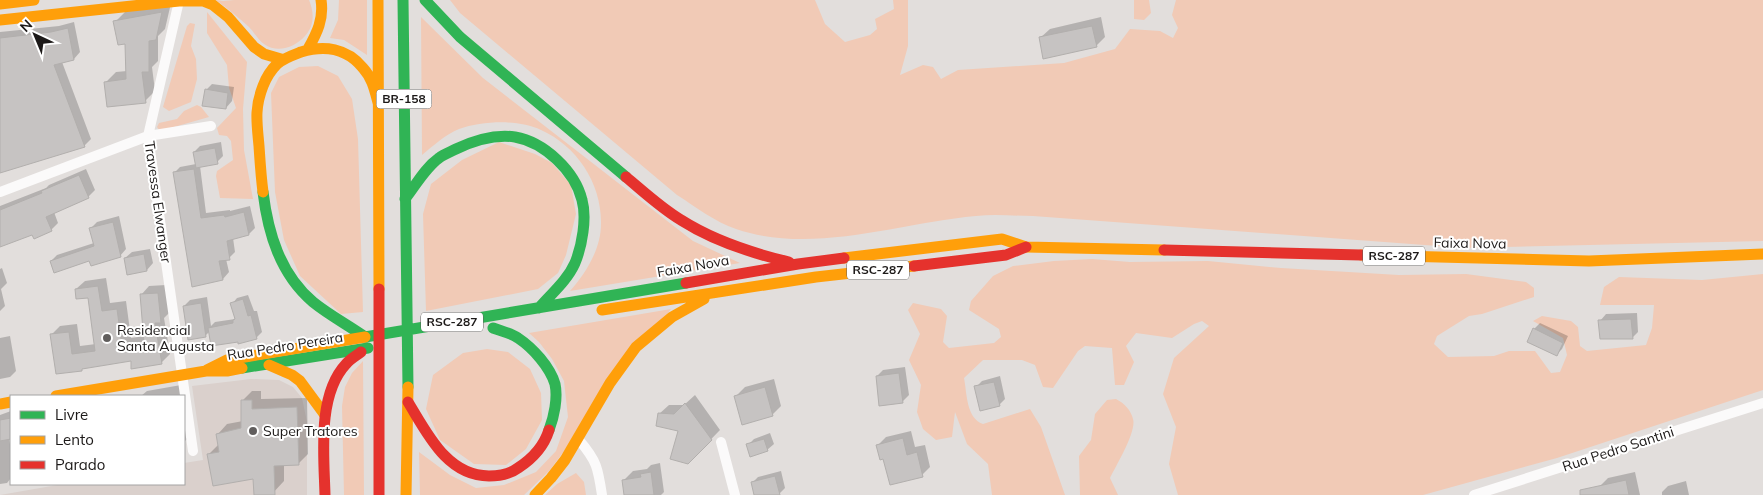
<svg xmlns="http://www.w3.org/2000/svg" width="1763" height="495" font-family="Mulish,sans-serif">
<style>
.built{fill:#dad0cc}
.green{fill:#f1cab6}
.shadow{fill:#0003}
.building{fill:#c6c3c2;stroke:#b2afad}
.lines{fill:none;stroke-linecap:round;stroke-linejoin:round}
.street{stroke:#fbfafa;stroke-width:10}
.fast{stroke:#30b455;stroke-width:11}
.slow{stroke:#ff9f0a;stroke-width:11}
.jam{stroke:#e5322d;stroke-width:11}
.poi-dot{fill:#615e5d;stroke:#fff;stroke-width:2}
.labels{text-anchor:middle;stroke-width:4;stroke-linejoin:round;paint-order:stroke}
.shield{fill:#fff;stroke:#605e5d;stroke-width:1}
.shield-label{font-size:12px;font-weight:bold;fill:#1c1918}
.street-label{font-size:14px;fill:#1c1918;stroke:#fff}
.poi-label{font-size:14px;fill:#1c1918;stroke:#fff;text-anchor:start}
</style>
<rect width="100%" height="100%" fill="#e2dedc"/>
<path class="built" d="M251 379 279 380 293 387 302 398 307 422V495H0L63 484H184V463L203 460 192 386Z"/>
<path class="green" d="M216 0 223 1 234 0H309C314 12 315 25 305 36 295 47 278 54 264 44 258 40 254 32 249 27 238 17 227 8 216 0Z
M339 0H367V55L344 40 330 38 338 20Z
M450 0H815L825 24 845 42 870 35 877 29 875 19 894 9 893 0H908V46L900 75 923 65 933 67 941 79 958 70 1064 63 1115 49 1130 29 1160 31 1173 38 1178 28 1172 15 1176 0H1763V241L1465 248 1033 216C1015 216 995 214 976 216 898 223 813 255 736 229 715 222 696 207 677 195L460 13Z
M1134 0H1149L1151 13 1144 20 1134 19Z
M207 12 247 62 243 109 244 150 253 199 220 198 216 176 217 171 233 160 231 141 227 136 219 135 217 128 236 108 229 88 227 65 207 33Z
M421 17 483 78 693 241 740 263 570 291C586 273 601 249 601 224 602 184 577 146 541 130 518 119 483 121 459 129 446 134 433 146 422 155Z
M190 23 195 24 191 46 196 59 197 79 191 102 169 111 163 107 187 26Z
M318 66 338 76 352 99 358 139 363 312 341 314 300 276 284 240 275 192 271 93 279 77 299 67Z
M197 105 201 107 209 117 160 131 157 127 159 123 177 119 184 111Z
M499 142 535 154 552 163 571 185 576 214 566 255 558 273 538 289 426 311 423 214 431 184 462 160Z
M1092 259 1130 262 1208 261 1281 268 1399 275 1466 274 1526 282 1534 288V297L1482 314 1469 316 1437 336 1434 344 1448 357 1494 356 1509 351H1535L1551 373 1560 372 1567 355 1563 338 1533 321 1542 316 1571 321 1578 327 1580 346 1587 351 1646 345 1652 328 1654 305H1600L1604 287 1619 277 1702 280 1763 274V390L1557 458 1423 495H1178L1169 464 1176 427 1163 394 1174 358 1209 326 1202 321 1194 324 1172 338 1136 333 1126 346 1134 362 1124 385H1115L1112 348 1085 346 1078 351 1053 388 1043 387 1035 365 1022 360H983L964 378C967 393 966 418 983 424L1030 409 1041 427 1065 495H992L988 464 967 444 955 412 952 437 936 440 923 429 917 412 921 385 909 360 920 334 908 310 913 303 941 309 947 316 943 342 949 348 994 343 1001 337 999 329 969 310 971 301 993 276 1013 266 1054 261Z
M671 309 549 471 524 495H420L419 452 450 475 476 488 504 485 536 472 556 451 568 417 564 381 552 359 539 342 529 333Z
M487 349 508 352 530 369 541 393 542 420 526 449 506 465 474 464 440 440 426 409 433 375 463 353Z
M363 361 364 495H344L342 406 345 387 352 373Z
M1116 399C1124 403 1131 410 1133 419 1137 431 1116 466 1110 478L1118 495H1080L1079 456 1091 440 1095 414 1107 400Z
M576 473 584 482 586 495H545L557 484Z"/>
<path class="shadow" d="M171 3 165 29 158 36V61L152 67 155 91 145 101 106 82 116 72 127 71V43L115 22 125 12Z
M1101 17 1105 37 1096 46 1040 38 1050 29Z
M74 22 80 52 74 59 62 62 91 139 84 146 0 172V32L59 26Z
M212 84 234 87 232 101 226 108 206 90Z
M221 142 223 156 217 162 200 166 206 213 230 210V211L250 206 255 228 249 234 233 238 235 252 229 258 226 259 229 272 223 279 174 173 180 167 196 164 194 152 200 146Z
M86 169 95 190 88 197 54 212 58 223 51 230 0 236V206L46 188 49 185Z
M119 216 126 249 120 256 90 260 51 261 57 255 94 243 91 228 97 222Z
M150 249 153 263 147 270 125 258 132 252Z
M2 268 7 283 1 289 5 306 0 311V269Z
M106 278 110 303 126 301 131 338 145 336 141 295 149 286 166 285 169 313 164 318 170 354 161 363 132 360 84 367 82 369 51 335 60 326 77 324 80 346 96 344 89 296 76 289 85 281Z
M248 295 254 311H257L262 332 256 338 239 341 210 331 205 336 184 306 190 300 207 297 211 326 215 322 235 319 232 304 237 298Z
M1637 313 1638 332 1632 338 1600 321 1606 314Z
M1540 323 1568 336 1562 349 1556 355 1534 329Z
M10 336 16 371 10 377 0 379V338Z
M905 367 909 395 903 401 877 376 883 370Z
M1000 376 1005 399 999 405 976 387 982 381Z
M774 379 781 406 772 415 736 396 745 387Z
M181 385 183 396H141L147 391Z
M252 391H261V399L307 398 308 454 298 464H284V481L271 495H255V478L209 454 219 444 218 434 227 424 243 421 242 401Z
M695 395 720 430 688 463 680 430 659 414 669 405H684Z
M11 411V437L9 438 11 450V478L7 483 0 484V415Z
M184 416 188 438 184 442Z
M911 431 915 447 925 445 930 467 922 475 884 457 877 446 886 437Z
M770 433 774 444 767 450 748 445 754 439Z
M660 463 664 492 661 495H625L624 480 633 471 647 469 651 465Z
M781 471 785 488 779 494 755 495 752 483 758 477Z
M1635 472 1640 495H1601L1599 487 1608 478Z
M1686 481 1689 495H1662V492L1668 486Z"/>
<path class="building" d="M162 12 156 40 149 41V72H142L146 103 107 107 104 82 126 79 125 44 118 45 113 21Z
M1092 26 1097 47 1043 59 1039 37Z
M68 28 74 60 54 65 85 147 0 173V38L51 32Z
M205 89 228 93 226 109 202 106Z
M215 148 218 164 196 168 193 152Z
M194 169 201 218 224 215 225 217 244 212 249 235 227 241 230 260 219 261 223 280 192 287 173 172Z
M79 175 89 198 46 217 52 231 34 239 32 235 0 247V210L42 193 41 191Z
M113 222 121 257 91 266 89 261 54 273 50 261 94 246 89 228Z
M144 254 147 271 127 275 124 258Z
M98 286 102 311 117 309 122 346 144 343 140 294 158 293 161 323H155L162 364 131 369V361L82 369V371L56 374 50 334 69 332 72 354 95 351 88 298 76 299 75 289Z
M243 299 248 316 251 315 257 339 238 344V342L211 346 208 328 233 323V320L235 319 230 303Z
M201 303 206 337 188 340 183 306Z
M1631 319 1633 339H1600L1598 320Z
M1533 328 1563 343 1557 356 1527 342Z
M899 373 903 403 879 406 876 376Z
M994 382 1000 406 980 411 974 386Z
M765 387 773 416 742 425 734 396Z
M241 400H252V409L297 407 299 465 274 466 275 495H254L253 479 213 486 207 454 219 452 216 434 241 428Z
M685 403 712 440 688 464 670 459 678 431 656 426 658 413 674 414Z
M11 418V439L0 441V420Z
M903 438 907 455 917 452 923 477 890 485 883 459 880 460 876 445Z
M764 439 768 451 750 457 746 444Z
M651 472 654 495H624L622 480 641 477 640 474Z
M775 476 780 495H754L751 482Z
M1626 480 1629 495H1580V490Z"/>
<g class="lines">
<path class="street" d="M179 1 148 136 193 451
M0 192 148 136 211 126
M579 440C597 461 598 468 602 495
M721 442 735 495
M1474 495 1763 403"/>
<path class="fast" d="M403 0 408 387
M425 0 460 37 626 177
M263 192C268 233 280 274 313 302 329 315 348 325 365 337L686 283
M405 199C416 185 425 168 439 158 444 154 450 152 456 149 475 140 494 134 515 137 544 142 575 171 582 200 587 218 582 246 575 263 567 281 551 294 539 308
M493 328C501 331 511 333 518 338 533 348 550 367 555 384 558 398 554 417 549 430
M242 368 368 348"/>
<path class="slow" d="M378 0 379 289
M0 4 34 0
M0 20 179 1H203L213 5 228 17 254 47 264 54 281 59
M308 49C317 33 324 19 321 0
M263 192C261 177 260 161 259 146 257 123 254 109 263 86 266 78 271 70 277 64 284 58 293 55 301 52 324 45 347 48 363 68 373 79 375 92 379 106
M1361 255 1589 261 1763 254
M844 258 1002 239 1026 247 1164 250
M602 310 816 277 914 266
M269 365 292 375 300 381 325 415
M207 370 227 360 365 337
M56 396 206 371H227L242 368
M0 404 11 402
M406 495 408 387
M535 495 551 478 565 460 610 383 636 347 672 317 704 299"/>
<path class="jam" d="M626 177C644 192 661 208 681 220 714 241 751 253 789 262
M1164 250 1361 255
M914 266 1006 255 1026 247
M686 283 798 264 844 258
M379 289V495
M408 402C427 433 447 476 489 476 500 476 510 474 518 468 532 459 544 446 549 430
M325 495C324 455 317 395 346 364 350 359 356 356 361 352"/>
</g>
<g class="poi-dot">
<circle cx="107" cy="338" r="5"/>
<circle cx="253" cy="431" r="5"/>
</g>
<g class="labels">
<g class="shield">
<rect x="376.5" y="89.5" width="55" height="19" rx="4"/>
<rect x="1363" y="246.5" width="62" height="19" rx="4"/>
<rect x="847" y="260.5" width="62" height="19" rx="4"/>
<rect x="421" y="312.5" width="62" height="19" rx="4"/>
</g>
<g class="shield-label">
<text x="404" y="103">BR-158</text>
<text x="1394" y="260">RSC-287</text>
<text x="878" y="274">RSC-287</text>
<text x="452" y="326">RSC-287</text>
</g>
<g class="street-label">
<text transform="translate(158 202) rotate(82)" y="5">Travessa Elwanger</text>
<text transform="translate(1470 243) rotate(1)" y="5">Faixa Nova</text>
<text transform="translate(693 266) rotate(-10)" y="5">Faixa Nova</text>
<text transform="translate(285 346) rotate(-9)" y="5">Rua Pedro Pereira</text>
<text transform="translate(1618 449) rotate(-18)" y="5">Rua Pedro Santini</text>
</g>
<g class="poi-label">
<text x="117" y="335">Residencial<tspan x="117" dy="16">Santa Augusta</tspan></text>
<text x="263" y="436">Super Tratores</text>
</g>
</g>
<rect x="10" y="395" width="175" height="90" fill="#ffffff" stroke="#a4a3a3"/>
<rect x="20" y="411" width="25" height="8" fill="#30b455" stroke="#a4a3a3"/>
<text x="55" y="420" font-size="15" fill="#1c1918">Livre</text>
<rect x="20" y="436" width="25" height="8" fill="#ff9f0a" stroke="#a4a3a3"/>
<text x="55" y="445" font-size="15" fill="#1c1918">Lento</text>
<rect x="20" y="461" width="25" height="8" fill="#e5322d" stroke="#a4a3a3"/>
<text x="55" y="470" font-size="15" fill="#1c1918">Parado</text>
<g transform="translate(35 35) rotate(316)" stroke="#ffffff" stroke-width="4" paint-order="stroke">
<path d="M0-4L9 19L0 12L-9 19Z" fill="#1c1918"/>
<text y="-8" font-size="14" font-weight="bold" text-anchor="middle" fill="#1c1918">N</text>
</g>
</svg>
